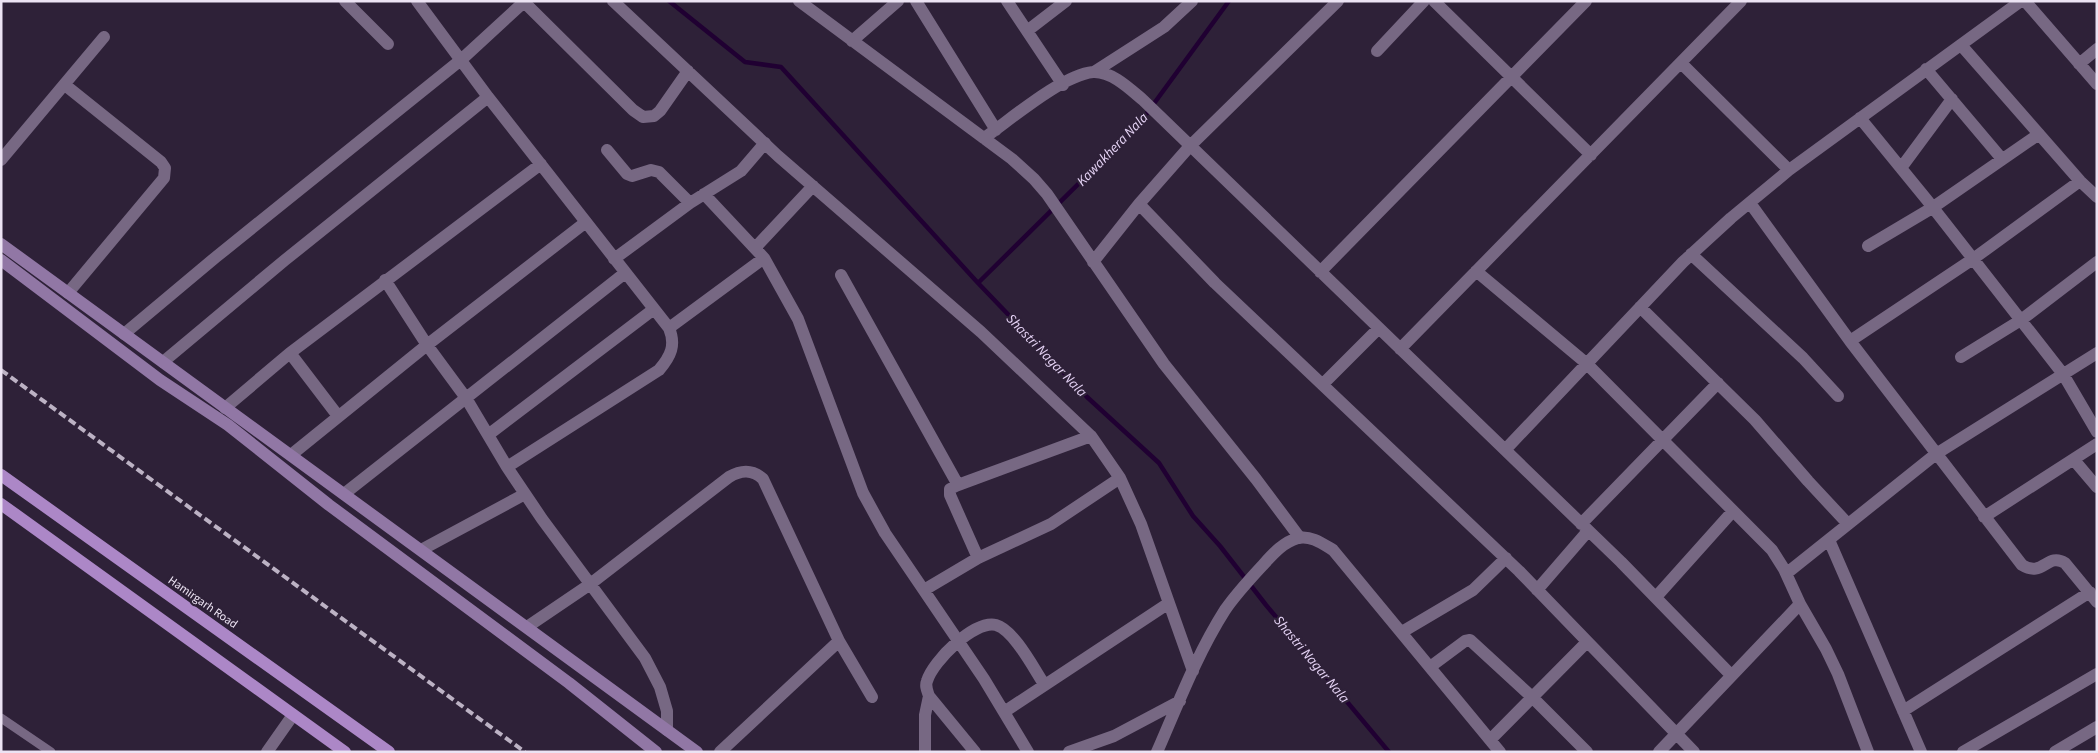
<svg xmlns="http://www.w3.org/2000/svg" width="2098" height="753" font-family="'Source Sans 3',sans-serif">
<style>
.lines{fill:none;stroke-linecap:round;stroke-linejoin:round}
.stream{stroke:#200032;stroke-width:4.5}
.lane{stroke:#776883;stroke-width:9}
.street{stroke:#776883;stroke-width:12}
.secondary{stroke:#9177a5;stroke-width:12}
.primary{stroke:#ac87c7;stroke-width:12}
.rail{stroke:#bcb2c4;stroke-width:4;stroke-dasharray:8 4;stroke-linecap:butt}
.labels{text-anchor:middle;stroke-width:4.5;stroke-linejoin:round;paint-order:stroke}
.street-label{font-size:12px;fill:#ece3f3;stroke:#2e2138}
.water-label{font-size:14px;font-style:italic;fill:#e6d4f6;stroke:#2e2138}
</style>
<rect width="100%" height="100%" fill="#2e2138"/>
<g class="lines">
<path class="stream" d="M669 1 745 62 781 67 978 283 1087 397 1159 463 1193 516 1220 546 1266 605 1389 752
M978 283 1139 124 1229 1"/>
<path class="lane" d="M1 718 51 752"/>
<path class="street" d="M345 1 388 44
M417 1 488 97 669 328 764 258
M613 1 778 156 981 332 1091 436 1120 478 1141 524 1193 671
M799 1 1012 159 1034 179 1047 194 1164 364 1256 479 1300 538
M916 1 996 130
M1007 1 1063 85
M1434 1 1591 155
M2025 1 2097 84
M524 2 633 110 643 117 654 116 660 111 688 71
M1027 31 1066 1
M852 41 898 1
M1961 45 2080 181 2097 197
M1377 51 1424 1
M1681 63 1789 170
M2079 64 2097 49
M1926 69 2002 159
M1094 72 1164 27 1192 1
M65 85 161 162 165 168 164 178 68 293
M1860 118 1927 200 2063 374 2097 432
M984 138C1010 120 1062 75 1093 72 1112 71 1130 89 1143 100L1621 562 1731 675
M607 150 627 174 632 176 651 170 659 172 690 203
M1 160 104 37
M1901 168 1952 99
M704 194 764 258 798 319 863 493 885 533 984 679 1028 752
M1750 203 1850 341 2022 565C2043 578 2047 552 2065 563L2097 602
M1139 204 1215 283 1519 571 1694 752
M1868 246 1932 208 2039 134
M755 248 813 186
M1691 254 1803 358 1838 396
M614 259 690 203 741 171 765 143
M1093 262 1139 204 1190 146 1338 1
M1476 271 1586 363 1772 550 1784 569 1800 604 1659 752
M1320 272 1586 1
M841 275 958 485 1091 436
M385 280 427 345 466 398 507 467 542 519 645 658 660 687 667 711V730
M1640 307 1755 420 1808 481 1848 524
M124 334 216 257 462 59 525 1
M1850 341 1973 259 2080 181
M1400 349 1741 1
M290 353 338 416
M1961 357 2021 320 2097 262
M163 362 285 260 488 97
M1323 384 1379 328
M225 408 290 353 541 164
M488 435 654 309
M1505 450 1683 262 1731 218 1789 170 2021 1
M291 455 427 345 586 222
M2074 460 2097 487
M507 467 659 370C671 356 676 345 669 328
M958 485 950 489V495L978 558
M344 494 625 273
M1984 517 2097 444
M1581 524 1718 383
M1829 540 1921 752
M421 550 525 494
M1787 573 1936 454 2097 353
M924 590 978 558 1051 524 1120 478
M1537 590 1588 531
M1656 597 1733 511
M1800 604 1826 649 1838 674 1868 752
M527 627 589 585 729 477C741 470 752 469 763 479L839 641 872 697
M1402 632 1473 590 1506 558
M1430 667 1465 641 1470 640 1532 697 1587 752
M1903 711 2090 592
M1004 712 1169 603
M1490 740 1587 642
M267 752 293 715
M720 752 839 641
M925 752V715L929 696
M975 752 929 696C927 690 925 686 927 681 933 661 974 620 996 625 1014 630 1034 669 1044 684
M1069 752 1114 736 1180 701
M1157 752C1178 704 1197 654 1225 610 1236 594 1249 580 1262 566 1272 555 1283 542 1298 538 1311 535 1323 544 1333 550L1500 752
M1963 752 2097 674
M2055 752 2097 727"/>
<path class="secondary" d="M1 244 697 752
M1 260 160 380 228 425 329 505 569 683 656 752"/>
<path class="primary" d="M1 475 389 752
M1 504 345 752"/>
<path class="rail" d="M1 370 525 752"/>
</g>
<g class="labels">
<g class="street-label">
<text transform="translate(203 602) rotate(35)" y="4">Hamirgarh Road</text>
</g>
<g class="water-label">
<text transform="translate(1112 149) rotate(-46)" y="5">Kawakhera Nala</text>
<text transform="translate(1047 355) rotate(46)" y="5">Shastri Nagar Nala</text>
<text transform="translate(1312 659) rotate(50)" y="5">Shastri Nagar Nala</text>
</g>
</g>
<rect width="2098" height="753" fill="none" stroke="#ece3f3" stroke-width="5"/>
</svg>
